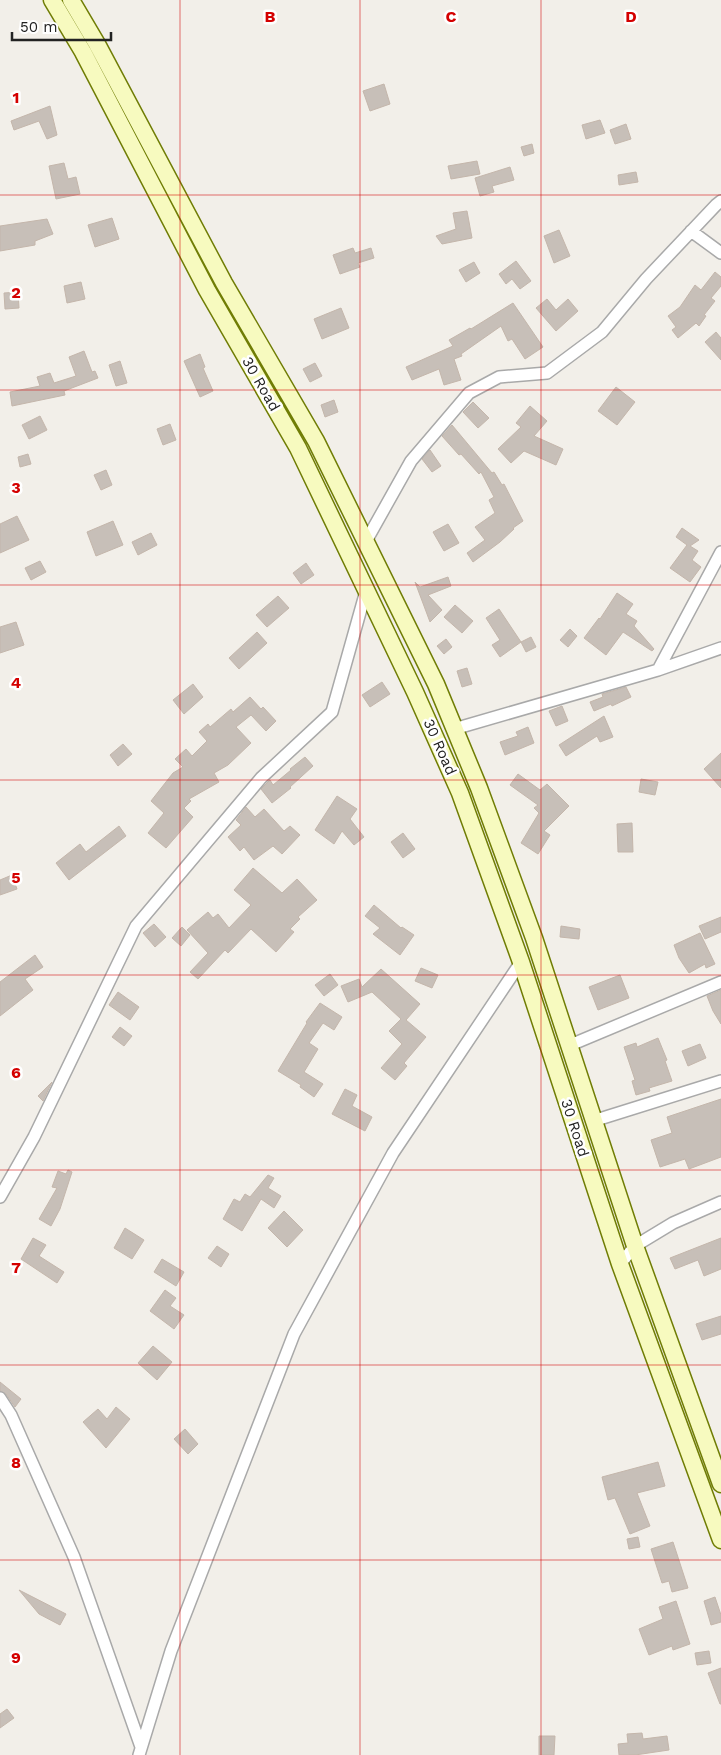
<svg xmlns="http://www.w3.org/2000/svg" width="721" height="1755" font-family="'Work Sans',sans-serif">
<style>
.building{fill:#c7bfb8;stroke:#c4b6ab}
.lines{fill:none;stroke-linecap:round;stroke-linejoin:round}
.minor-casing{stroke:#a9a9a9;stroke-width:14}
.secondary-casing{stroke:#707d05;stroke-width:19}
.minor{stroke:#fff;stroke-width:11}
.secondary{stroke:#f7fabf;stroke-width:16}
.grid{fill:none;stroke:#d40000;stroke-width:1;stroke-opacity:0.55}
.labels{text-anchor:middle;stroke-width:5;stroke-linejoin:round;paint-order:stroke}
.street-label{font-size:15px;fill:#222;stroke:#fff}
.grid-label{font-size:16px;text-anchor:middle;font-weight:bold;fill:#d40000;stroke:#fff;stroke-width:5;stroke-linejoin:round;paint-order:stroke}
</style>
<rect width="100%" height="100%" fill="#f2efe9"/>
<path class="building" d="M384 84 390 104 370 111 363 91Z
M50 106 57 135 47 139 39 121 14 130 11 121Z
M600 120 605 133 586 139 582 125Z
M626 124 631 139 615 144 610 130Z
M532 144 534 153 524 156 521 147Z
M477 161 480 174 451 179 448 166Z
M64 163 68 179 76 177 80 194 56 199 49 166Z
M510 167 514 180 492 186 494 192 480 196 475 178Z
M636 172 638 182 619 185 618 175Z
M467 211 472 238 442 244 436 236 456 229 453 213Z
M112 218 119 239 95 247 88 225Z
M47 219 53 234 35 241V245L0 251V226Z
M559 230 570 256 554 263 544 236Z
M353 248 355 253 371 248 374 258 358 263 360 267 340 274 333 255Z
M516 261 531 281 520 289 512 279 506 284 499 274Z
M474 262 480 273 466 282 459 270Z
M715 272 721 277V286L711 298 715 301 704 315 706 316 699 326 696 323 678 338 672 330 676 327 668 316 680 307 695 285 701 290Z
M81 282 85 299 67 303 64 286Z
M18 292 19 308 5 309 4 293Z
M547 299 556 310 568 299 578 311 556 331 536 308Z
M513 303 543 347 525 359 512 339 508 341 501 326 461 354 462 356 454 359 461 380 444 385 439 369 412 380 406 367 453 346 449 340 470 328 471 329Z
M341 308 349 328 322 339 314 319Z
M716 332 721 338V360L705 342Z
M84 351 92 372 95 371 98 378 64 391 65 395 12 406 10 392 40 386 37 377 50 373 54 383 76 376 69 357Z
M200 354 205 367 203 368 213 391 200 397 184 361Z
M120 361 127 383 116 386 109 365Z
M315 363 322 376 310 382 303 369Z
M616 387 635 402 617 425 598 411Z
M334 400 338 412 325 417 321 405Z
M473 402 489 418 478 428 463 412Z
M530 406 547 421 534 436 563 449 556 465 524 451 511 463 498 449 521 427 516 423Z
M40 416 47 430 29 439 22 425Z
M170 424 176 440 163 445 157 429Z
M452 425 492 473 494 472 502 485 504 484 523 521 513 528 514 529 500 542 473 562 467 553 485 540 475 527 495 513 489 500 494 497 481 472 479 474 461 454 459 455 442 436Z
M430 450 441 466 432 472 422 459Z
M28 454 31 464 20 467 18 457Z
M106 470 112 485 101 490 94 475Z
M17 516 29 540 0 553V524Z
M113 521 123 545 96 556 87 532Z
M448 524 459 543 444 551 433 532Z
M682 528 699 540 690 546 698 551 692 560 701 567 690 582 670 568 687 545 676 537Z
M151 533 157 545 138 555 132 542Z
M40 561 46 572 31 580 25 568Z
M306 563 314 575 301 584 293 573Z
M448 577 451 586 428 595 442 610 430 622 415 582 420 587Z
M617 593 633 604 626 614 637 621 634 626 654 649 652 651 623 632 606 655 584 638 599 618 600 619Z
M278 596 289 608 267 627 256 615Z
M455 605 473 621 462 633 444 617Z
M499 609 521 642 500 657 492 645 500 640 486 618Z
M16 622 24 645 0 653V627Z
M570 629 577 636 568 647 560 640Z
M257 632 267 643 239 669 229 658Z
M531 637 536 647 526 652 521 642Z
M446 639 452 647 444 654 437 646Z
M467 668 472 684 462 687 457 671Z
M382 682 390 694 370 707 362 695Z
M193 684 203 697 184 714 173 700Z
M626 687 631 697 612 706 611 704 594 711 590 702 603 697 602 694Z
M250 697 261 709 263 707 276 721 266 731 251 715 236 727 251 743 228 765 214 773 219 782 189 799 191 801 184 808 193 817 166 848 148 833 164 813 151 801 173 773 183 767 175 759 186 749 192 756 207 741 199 732 208 724 210 727 231 709 233 712Z
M562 706 568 721 556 726 549 711Z
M604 716 613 737 600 742 597 736 566 756 559 745Z
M528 727 534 743 505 755 500 742 518 736 516 732Z
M123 744 132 754 118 766 110 755Z
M721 753V788L704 769Z
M305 757 313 766 290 787 291 788 272 803 261 789 270 780 273 785 291 770 290 769Z
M518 774 540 790 547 784 569 806 544 831 550 835 538 854 521 843 539 813 534 808 538 805 510 785Z
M641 779 658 782 655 795 639 792Z
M337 796 357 809 350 819 364 837 354 845 342 831 334 844 315 830Z
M246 807 255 817 264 809 284 831 290 826 300 835 282 854 273 846 254 860 244 847 240 851 228 837 241 825 236 820Z
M632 823 633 852H618L617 824Z
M119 826 126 836 69 880 56 863 80 844 86 852Z
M403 833 415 849 403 858 391 842Z
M253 868 282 893 297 879 317 900 298 917 300 919 290 929 294 932 276 952 251 929 228 953 225 950 198 979 190 972 208 953 187 930 208 912 213 918 218 914 229 928 251 905 234 890Z
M12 875 17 889 0 895V880Z
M374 905 401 928 402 927 414 935 400 955 373 934 380 928 365 916Z
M721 917V932L705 939 699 926Z
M154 924 166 937 155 947 143 933Z
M561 926 580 929 579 939 560 937Z
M182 927 190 935 181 946 172 938Z
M700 933 715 964 706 968 705 964 689 973 679 958 674 945Z
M35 955 43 967 25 979 33 990 0 1016V982Z
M421 968 438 975 432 988 415 981Z
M381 969 420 1004 406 1020 426 1037 404 1063 407 1066 395 1080 381 1068 402 1044 389 1031 401 1019 372 992 348 1002 341 986 359 979 362 987Z
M330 974 338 985 324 996 315 985Z
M620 975 629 998 598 1010 589 987Z
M721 990V1024L713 1011 707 996Z
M118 992 139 1007 130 1020 109 1005Z
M320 1003 342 1017 334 1030 323 1023 309 1043 318 1049 304 1072 323 1084 314 1097 300 1087 301 1085 278 1071 307 1023 306 1022Z
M120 1027 132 1036 124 1046 112 1037Z
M658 1038 667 1060 665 1061 672 1081 649 1088 650 1091 636 1095 632 1081 635 1080 624 1047 636 1043 637 1047Z
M700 1044 706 1058 688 1066 682 1051Z
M52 1082 43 1101 38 1096Z
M345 1089 357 1095 352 1106 372 1117 365 1131 332 1114Z
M721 1099V1157L689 1169 685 1159 660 1167 651 1140 672 1133 667 1117Z
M68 1170 72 1172 60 1209 51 1226 39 1219 57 1188 52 1187 58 1171 66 1174Z
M268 1175 274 1178 268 1188 281 1196 274 1208 261 1199 242 1231 223 1219 234 1199 240 1202 245 1194 250 1197Z
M284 1211 303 1230 287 1247 268 1228Z
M125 1228 144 1240 132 1259 114 1248Z
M33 1238 46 1245 39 1256 64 1272 57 1283 21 1259Z
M721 1238V1269L704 1276 698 1260 675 1269 670 1258Z
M217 1246 229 1254 221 1267 208 1258Z
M162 1259 184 1272 176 1286 154 1272Z
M165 1290 176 1298 170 1306 184 1315 174 1329 150 1311Z
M721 1316V1334L702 1340 696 1324Z
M153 1346 172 1362 157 1380 138 1363Z
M0 1382 21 1399 15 1407 6 1394 0 1391Z
M116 1407 130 1419 106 1448 83 1422 98 1409 107 1419Z
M185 1429 198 1444 188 1454 174 1439Z
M658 1462 665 1486 637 1493 650 1526 630 1534 615 1498 608 1500 602 1477Z
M638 1537 640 1547 629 1549 627 1539Z
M673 1542 688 1588 672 1592 669 1581 662 1583 651 1549Z
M19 1590 66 1614 60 1625 39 1614Z
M715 1597 721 1615V1622L711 1625 704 1601Z
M676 1601 690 1644 673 1650 672 1646 649 1655 639 1629 663 1619 659 1607Z
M709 1651 711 1663 697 1665 695 1653Z
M721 1668V1704H720L708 1673Z
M7 1709 14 1718 0 1728V1714Z
M642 1733 643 1739 667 1736 669 1750 635 1755H619L618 1744 628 1743 627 1734Z
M539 1736H555L554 1755H539Z"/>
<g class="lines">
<g class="minor-casing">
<path id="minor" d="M691 231 721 253
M365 543 411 461 469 393 499 377 547 373 602 332 646 279 716 205 721 201
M658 670 721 552
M454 729 658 670 721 648
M568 1046 721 982
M593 1121 721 1081
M0 1197 34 1137 136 926 261 778 332 712 366 591
M620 1264 635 1246 673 1223 721 1202
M0 1398 11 1415 74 1557 141 1747
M139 1755 171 1651 294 1334 393 1153 521 962"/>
</g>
<g class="secondary-casing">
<path id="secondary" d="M52 0 83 52 207 290 298 448 415 692 460 793 521 962 620 1264 721 1540
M71 0 97 44 224 283 316 441 436 684 479 788 534 938 635 1246 721 1484"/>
</g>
<use href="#minor" class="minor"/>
<use href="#secondary" class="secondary"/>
</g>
<path class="grid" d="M180 0V1755M360 0V1755M541 0V1755M0 195H721M0 390H721M0 585H721M0 780H721M0 975H721M0 1170H721M0 1365H721M0 1560H721"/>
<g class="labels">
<g class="street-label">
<text transform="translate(261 384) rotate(60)" y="5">30 Road</text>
<text transform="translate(440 747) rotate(66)" y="5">30 Road</text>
<text transform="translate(575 1128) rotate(72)" y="5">30 Road</text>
</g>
</g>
<g class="grid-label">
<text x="270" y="22">B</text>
<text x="451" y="22">C</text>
<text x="631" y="22">D</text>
<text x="16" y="103">1</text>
<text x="16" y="298">2</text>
<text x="16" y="493">3</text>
<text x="16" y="688">4</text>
<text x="16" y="883">5</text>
<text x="16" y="1078">6</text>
<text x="16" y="1273">7</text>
<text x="16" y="1468">8</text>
<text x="16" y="1663">9</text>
</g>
<path d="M12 32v8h99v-8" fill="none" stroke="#222222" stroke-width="2.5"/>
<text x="20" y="32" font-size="15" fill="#222222" stroke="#ffffff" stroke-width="4" paint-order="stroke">50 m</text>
</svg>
